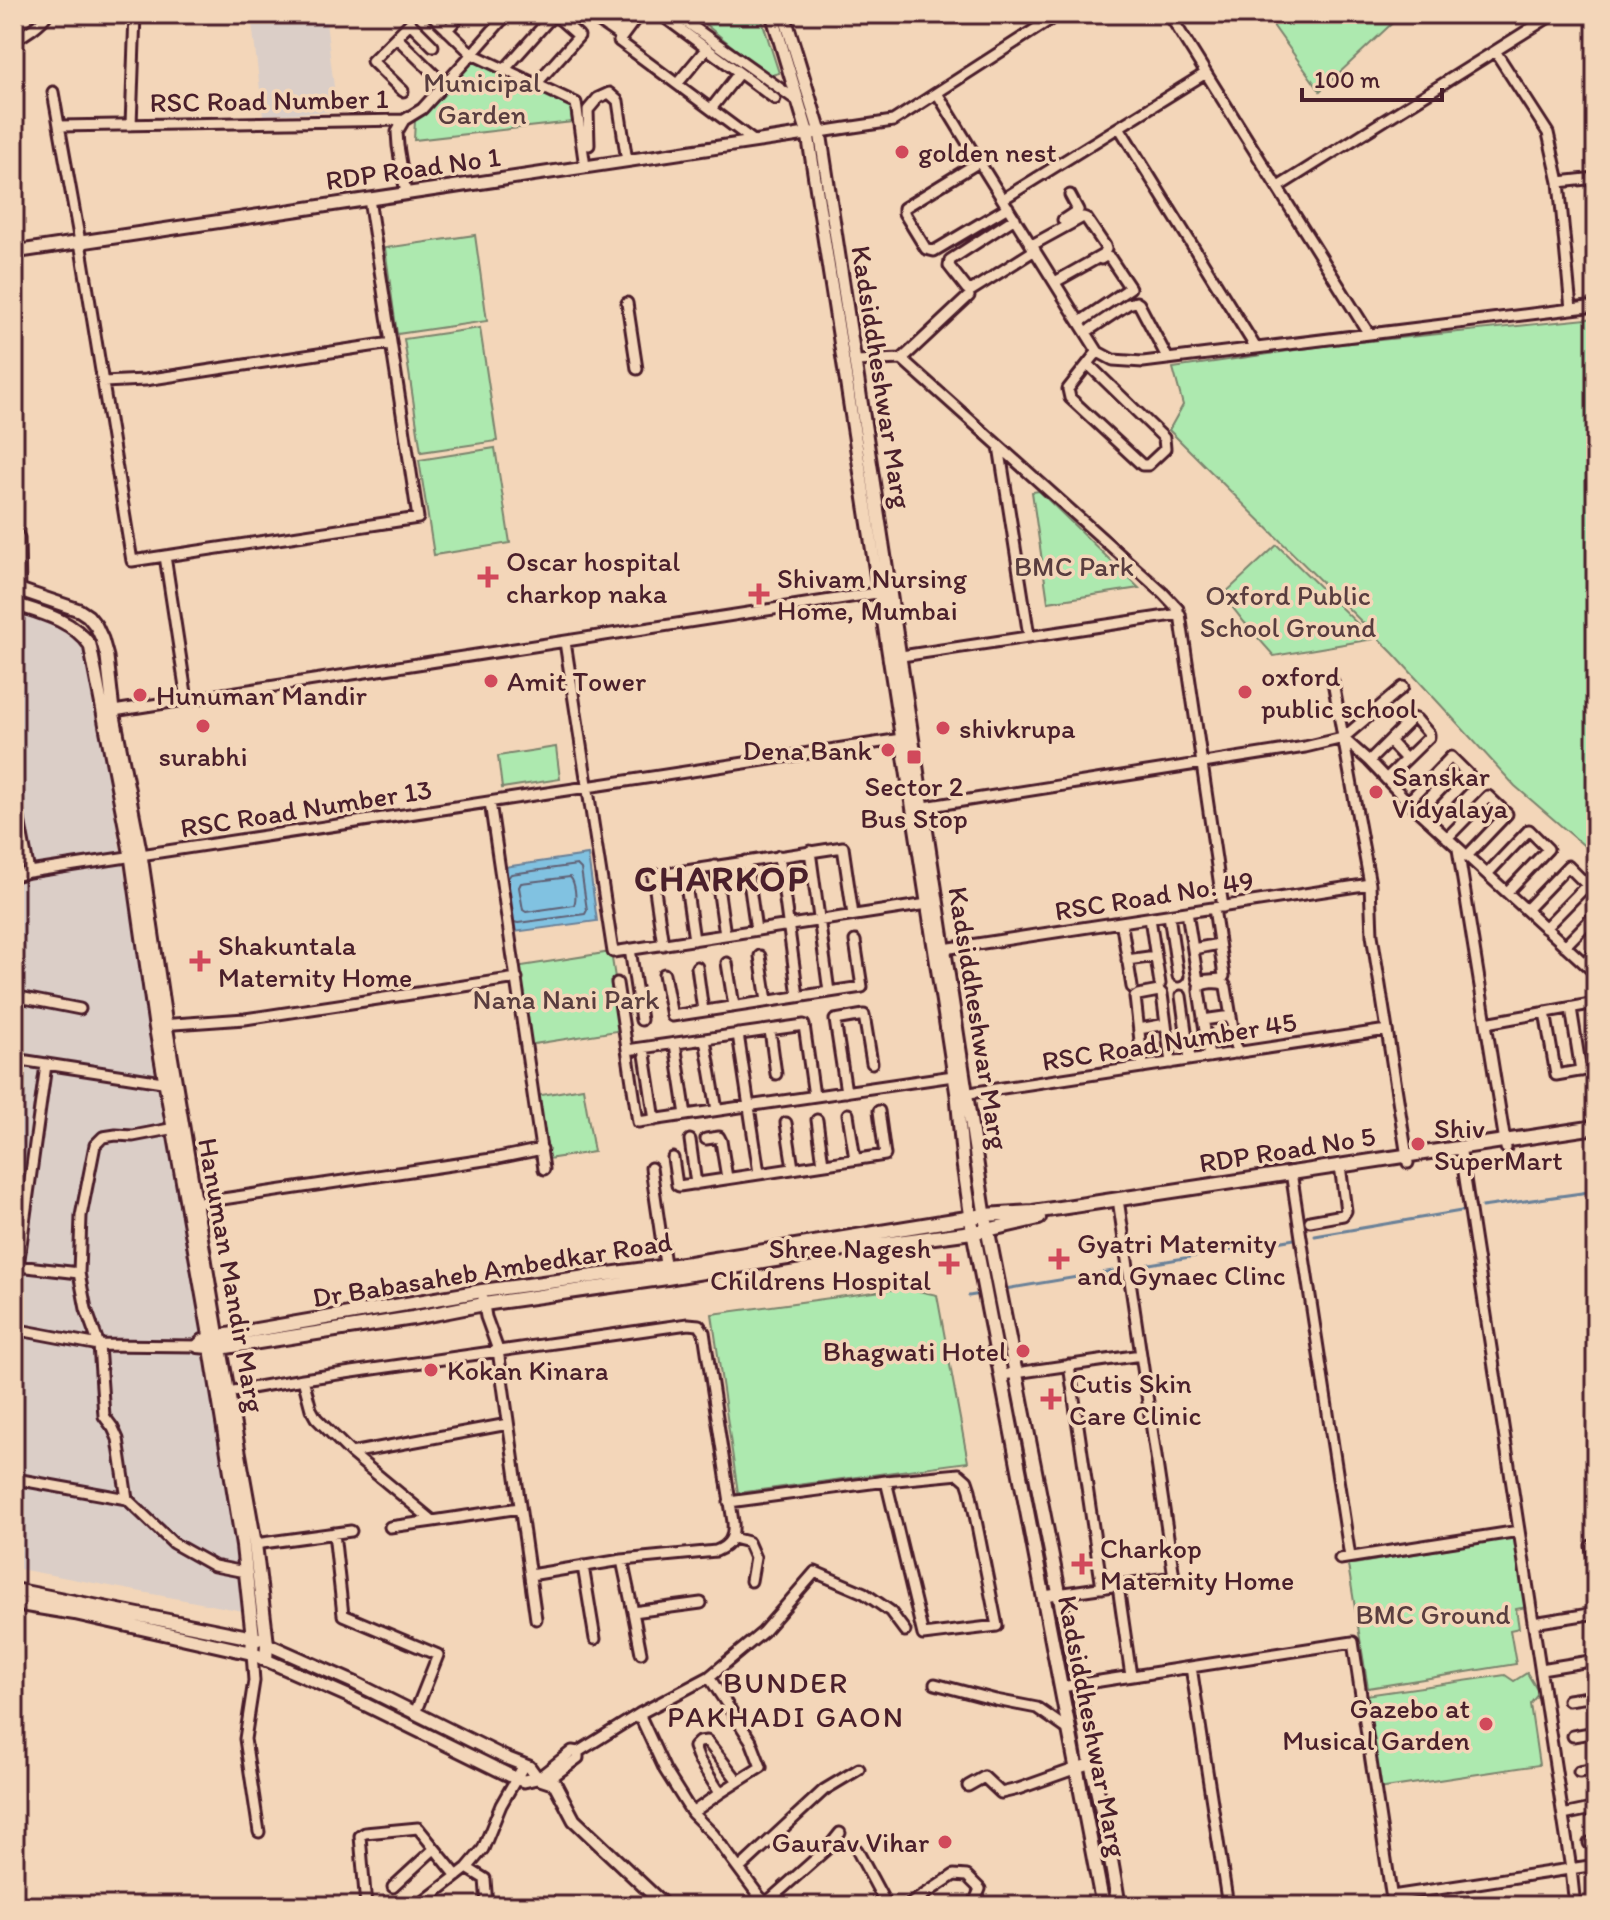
<svg xmlns="http://www.w3.org/2000/svg" width="1610" height="1920" font-family="Itim,sans-serif">
<style>
.built{fill:#dbcec7}
.green{fill:#ade9af;stroke:#7c846d;stroke-width:2}
.water{fill:#81c2e1;stroke:#6b8198;stroke-width:2}
.lines{fill:none;stroke-linecap:round;stroke-linejoin:round}
.shore{stroke:#606074;stroke-width:2}
.stream{stroke:#6b8198;stroke-width:3}
.minor-casing{stroke:#4a1f2b;stroke-width:15}
.tertiary-casing{stroke:#4a1f2b;stroke-width:17}
.secondary-casing{stroke:#4a1f2b;stroke-width:18}
.minor{stroke:#f3d6b9;stroke-width:9}
.tertiary{stroke:#f3d6b9;stroke-width:11}
.secondary{stroke:#f3d6b9;stroke-width:12}
.poi-dot{fill:#d1495b;stroke:#f3d6b9;stroke-width:3}
.labels{text-anchor:middle;stroke-width:7;stroke-linejoin:round;paint-order:stroke}
.park-label{font-size:28px;fill:#593d3f;stroke:#f3d6b9}
.street-label{font-size:28px;fill:#4a1f2b;stroke:#f3d6b9}
.poi-label{font-size:28px;fill:#4a1f2b;stroke:#f3d6b9;text-anchor:start}
.neighbourhood-label{font-size:30px;letter-spacing:2px;fill:#4a1f2b;stroke:#f3d6b9}
.district-label{font-size:36px;font-weight:bold;letter-spacing:2px;fill:#4a1f2b;stroke:#f3d6b9}
</style>
<rect width="100%" height="100%" fill="#f3d6b9"/>
<filter id="ink" filterUnits="userSpaceOnUse"><feTurbulence type="fractalNoise" baseFrequency=".0125" numOctaves="2"/><feDisplacementMap in="SourceGraphic" scale="16" xChannelSelector="R" yChannelSelector="G"/><feConvolveMatrix kernelMatrix="1 2 1 2 8 2 1 2 1" color-interpolation-filters="sRGB"/></filter>
<g filter="url(#ink)">
<path class="built" d="M251 14H325L337 111 263 115Z
M14 610 83 634 250 1597 243 1611 14 1568Z"/>
<path class="green" d="M693 14H760L779 73 768 76Z
M1265 14H1402L1320 91Z
M474 58 571 105 572 122 414 140 415 120Z
M475 235 487 321 397 334 385 248Z
M1596 318V856L1515 786 1393 653 1169 430 1183 405 1173 368 1330 345Z
M480 328 497 441 421 452 404 339Z
M495 448 510 543 434 555 419 460Z
M1039 491 1139 588 1048 602 1032 492Z
M1277 545 1373 639 1274 656 1244 622 1223 595Z
M556 747 560 779 502 788 498 756Z
M611 952 623 1030 521 1046 509 968Z
M583 1088 594 1152 547 1159 536 1096Z
M904 1288 937 1295 968 1462 738 1493 712 1314Z
M1516 1537 1527 1607 1516 1609 1519 1628 1510 1630 1516 1664 1368 1688 1348 1565Z
M1527 1673 1539 1693 1530 1704 1539 1765 1378 1789 1366 1695 1505 1675 1514 1681Z"/>
<path class="water" d="M588 855 597 921 507 933 498 868Z"/>
<g class="lines">
<path class="shore" d="M570 877C575 882 577 898 574 905L526 912 523 910 519 887 521 883Z
M508 878 511 874 577 865 581 869 587 910 585 914 518 923 514 922"/>
<path class="stream" d="M1482 1207 1596 1191
M1315 1236 1467 1210
M1138 1266 1300 1238
M1005 1289 1125 1269
M969 1296 981 1294"/>
<g class="minor-casing">
<path id="minor" d="M431 14 472 54 507 14
M588 14 617 34 623 26
M639 14 619 41 755 142
M660 14 775 99
M675 14 799 102
M1169 14 1369 334
M447 30 461 14
M396 37 410 23 433 46
M14 40C24 35 42 24 47 14
M1495 51 1554 14
M505 69 554 14
M536 84 579 36 554 14
M677 84 707 48
M403 91 372 61 396 37 444 84
M53 92 80 242 132 561 418 518 369 199
M937 93 973 152 1098 352 1113 360 1143 362 1596 306
M711 109 739 73
M131 125 135 14
M59 126 404 120
M1119 127 1256 348
M820 132 893 121 1059 14
M589 145 588 110 598 98 609 93 618 101 627 161
M979 162 904 208V213L926 249 934 251 1008 207
M1278 187 1495 51 1548 133 1559 182
M406 194 398 146 397 132 404 120 422 109 472 54 576 103 585 167
M1003 199 1206 73
M1015 218 950 260 949 266 967 289 972 290 1035 250
M1063 220 1078 210 1070 195
M1032 245 1083 217 1086 218 1105 246 1106 249 1103 255 1055 282
M627 303 637 369
M1571 309 1559 182 1596 178
M1080 322 1130 288 1110 258 1106 256 1101 259
M1086 332 1128 304 1136 302 1139 304 1168 359
M902 359 1163 593 1178 609
M855 361 902 359 969 296
M1088 364 1164 438 1165 449 1148 465H1142L1070 398 1068 389 1094 356 1098 352
M103 382 145 380 391 343
M999 446 1029 636
M14 529 19 538 20 590
M165 556 187 700
M565 642 613 952 934 903
M895 657 1180 614 1223 907
M1333 682 1370 884 1372 935 1408 1163
M107 712 883 592
M1343 738 1369 761 1408 802 1596 974
M1389 741 1406 759
M1369 761 1412 718 1416 719 1429 734V737L1386 779
M14 793 29 872 14 876
M490 802 544 1169
M1408 802 1451 757 1470 776 1428 820
M918 808 1305 747 1343 738 1403 687
M1447 838 1488 796 1507 814 1467 856
M1458 849 1506 1148
M810 851 829 992
M779 856 798 996
M746 861 756 930
M715 866 725 935
M684 871 694 940
M29 872 908 738
M1489 872 1529 830 1548 849 1509 890
M1526 910 1568 866 1587 885 1545 928
M1187 912 1198 981 1222 979 1224 976 1214 908
M1169 915 1178 976
M1150 918 1160 984
M1122 926 1132 987
M663 945 653 876 843 847 853 915
M1565 946 1596 914
M630 949 641 1020
M944 949 1370 884
M1193 949 1219 944
M760 956 767 1001
M1127 960 1156 956
M727 963 734 1006
M1584 963 1596 951
M697 967 703 1011
M664 974 672 1016 862 987 855 941
M617 983 638 1122 960 1075
M14 996 80 1009
M1181 996 1190 1059
M1571 1008 1581 1071
M1545 1012 1556 1075 1596 1068
M1203 1020 1231 1016
M1486 1023 1596 1003
M160 1025 245 1019 517 978
M1139 1029 1166 1024
M770 1030 776 1074
M738 1034 759 1173
M705 1039 717 1110
M675 1044 686 1115
M644 1048 655 1120
M627 1050 804 1025 814 1096
M1209 1057 1199 991V987C1205 982 1217 982 1224 984L1226 987 1237 1053
M14 1059 169 1083
M46 1065 18 1266 79 1273 81 1216 95 1145 103 1137 116 1135 133 1136 180 1127
M1143 1067 1135 997 1138 995 1159 991 1162 994 1171 1063
M846 1092 835 1020 864 1015 872 1063
M963 1094 1387 1030
M848 1114 855 1159
M817 1120 823 1164
M786 1123 793 1168
M706 1139 719 1137 721 1141 727 1178
M690 1140 696 1184
M1460 1146 1571 1869 1575 1906
M673 1158 677 1185 679 1186 885 1155 879 1111
M651 1168 666 1271
M1291 1172 1350 1557
M189 1204 498 1158 542 1149
M1119 1206 1141 1355
M1310 1221 1343 1215 1346 1211 1341 1173
M483 1299 486 1317 498 1350 536 1619
M14 1329 99 1345 198 1346
M1069 1365 1102 1588
M1002 1375 1141 1355 1174 1577 1044 1596
M303 1379 688 1324 699 1325 704 1332 733 1522C734 1537 731 1545 716 1551L622 1560 530 1575
M228 1392 303 1379 311 1409 316 1418 351 1453
M508 1424 351 1453 433 1521 520 1508
M21 1480 127 1499 118 1439 113 1428 104 1416 99 1345 86 1309 79 1273
M127 1499 173 1543 214 1566 245 1572
M729 1502 886 1481 959 1474 967 1481 970 1490 997 1626 923 1635 886 1481
M390 1527 433 1521
M334 1533 343 1615 438 1655 415 1713
M733 1538 748 1542 755 1558 751 1581
M255 1544 351 1531
M1591 1546 1596 1577
M1340 1559 1519 1531
M622 1560 633 1612 701 1603
M583 1566 595 1639
M1118 1586 1131 1676
M633 1612 641 1653
M1533 1623 1596 1613
M252 1653 254 1681 245 1739 259 1832
M1191 1667 1228 1906
M1541 1669 1596 1660
M709 1677 751 1741 761 1767 720 1793
M935 1684 996 1700 1037 1708 1070 1731
M1061 1687 1353 1642 1393 1906
M1568 1700 1596 1696
M639 1714 665 1770 692 1813 720 1793 699 1760 694 1747 699 1742 707 1741 738 1781
M1573 1736 1596 1732
M1579 1772 1596 1769
M538 1778 572 1751 578 1752 639 1714 709 1677 763 1632 815 1572 864 1593 890 1611 905 1631
M547 1781 578 1758V1752
M968 1786 984 1777 1001 1793 1018 1789 1091 1763
M692 1813 713 1834 759 1896 769 1906
M1563 1815 1596 1808
M1589 1843 1596 1842
M857 1850 887 1906
M467 1868 485 1879 487 1906
M739 1869 824 1790 859 1769
M393 1887 434 1849
M1392 1896 1596 1865
M766 1903 828 1848 840 1833
M366 1906 360 1836 365 1833 418 1828 457 1876
M418 1906 467 1868 483 1849 501 1805 524 1765
M907 1906 954 1875 967 1876 980 1889 973 1906
M986 1906 997 1904 1000 1906"/>
</g>
<g class="tertiary-casing">
<path id="tertiary" d="M772 14 808 134 957 1095 963 1164 971 1218
M784 14 820 132 985 1215
M14 252 813 133
M14 588 79 610 88 616 96 626 102 639 107 657 113 711 141 855 166 1025 218 1337
M14 604C42 613 72 620 90 645L131 856 155 1025 210 1338
M267 1644 355 1683 506 1758 529 1767 537 1778
M266 1660 348 1696 517 1779 524 1781 537 1778 555 1784 574 1820 665 1906"/>
</g>
<g class="secondary-casing">
<path id="secondary" d="M986 1222 1077 1684 1091 1763 1104 1820 1119 1906
M972 1225 1103 1906
M210 1342 243 1546 253 1637 252 1653
M198 1346 203 1341 210 1338 482 1291 690 1263 985 1215 1033 1212 1596 1127
M198 1346 220 1348 413 1318 484 1304 667 1278 830 1251 987 1230 1039 1218
M14 1590 258 1639
M14 1603 75 1613 252 1653 266 1660 267 1644 255 1544 219 1342"/>
</g>
<use href="#minor" class="minor"/>
<use href="#tertiary" class="tertiary"/>
<use href="#secondary" class="secondary"/>
</g>
</g>
<g class="poi-dot">
<circle cx="902" cy="152" r="8"/>
<path d="M484 565h8v8h8v8h-8v8h-8v-8h-8v-8h8z"/>
<path d="M755 582h8v8h8v8h-8v8h-8v-8h-8v-8h8z"/>
<circle cx="491" cy="681" r="8"/>
<circle cx="1245" cy="692" r="8"/>
<circle cx="140" cy="695" r="8"/>
<circle cx="203" cy="726" r="8"/>
<circle cx="943" cy="728" r="8"/>
<circle cx="888" cy="750" r="8"/>
<rect x="906" y="749" width="16" height="16" rx="4"/>
<circle cx="1376" cy="792" r="8"/>
<path d="M196 949h8v8h8v8h-8v8h-8v-8h-8v-8h8z"/>
<circle cx="1418" cy="1144" r="8"/>
<path d="M1055 1247h8v8h8v8h-8v8h-8v-8h-8v-8h8z"/>
<path d="M945 1252h8v8h8v8h-8v8h-8v-8h-8v-8h8z"/>
<circle cx="1023" cy="1351" r="8"/>
<circle cx="431" cy="1370" r="8"/>
<path d="M1047 1387h8v8h8v8h-8v8h-8v-8h-8v-8h8z"/>
<path d="M1078 1552h8v8h8v8h-8v8h-8v-8h-8v-8h8z"/>
<circle cx="1486" cy="1724" r="8"/>
<circle cx="945" cy="1842" r="8"/>
</g>
<g class="labels">
<g class="park-label">
<text x="482" y="92">Municipal<tspan x="482" dy="32">Garden</tspan></text>
<text x="1074" y="576">BMC Park</text>
<text x="1288" y="605">Oxford Public<tspan x="1288" dy="32">School Ground</tspan></text>
<text x="566" y="1009">Nana Nani Park</text>
<text x="1433" y="1624">BMC Ground</text>
</g>
<g class="street-label">
<text transform="translate(269 100) rotate(-1)" y="10">RSC Road Number 1</text>
<text transform="translate(413 168) rotate(-8)" y="10">RDP Road No 1</text>
<text transform="translate(882 377) rotate(81)" y="10">Kadsiddheshwar Marg</text>
<text transform="translate(306 808) rotate(-9)" y="10">RSC Road Number 13</text>
<text transform="translate(1154 895) rotate(-9)" y="10">RSC Road No. 49</text>
<text transform="translate(979 1018) rotate(81)" y="10">Kadsiddheshwar Marg</text>
<text transform="translate(1169 1041) rotate(-9)" y="10">RSC Road Number 45</text>
<text transform="translate(1287 1149) rotate(-9)" y="10">RDP Road No 5</text>
<text transform="translate(492 1269) rotate(-9)" y="10">Dr Babasaheb Ambedkar Road</text>
<text transform="translate(232 1275) rotate(80)" y="10">Hanuman Mandir Marg</text>
<text transform="translate(1093 1726) rotate(79)" y="10">Kadsiddheshwar Marg</text>
</g>
<g class="poi-label">
<text x="918" y="162">golden nest</text>
<text x="506" y="571">Oscar hospital<tspan x="506" dy="32">charkop naka</tspan></text>
<text x="777" y="588">Shivam Nursing<tspan x="777" dy="32">Home, Mumbai</tspan></text>
<text x="1261" y="686">oxford<tspan x="1261" dy="32">public school</tspan></text>
<text x="507" y="691">Amit Tower</text>
<text x="156" y="705">Hunuman Mandir</text>
<text x="959" y="738">shivkrupa</text>
<text x="872" y="760" text-anchor="end">Dena Bank</text>
<text x="203" y="766" text-anchor="middle">surabhi</text>
<text x="1392" y="786">Sanskar<tspan x="1392" dy="32">Vidyalaya</tspan></text>
<text x="914" y="796" text-anchor="middle">Sector 2<tspan x="914" dy="32">Bus Stop</tspan></text>
<text x="218" y="955">Shakuntala<tspan x="218" dy="32">Maternity Home</tspan></text>
<text x="1434" y="1138">Shiv<tspan x="1434" dy="32">SuperMart</tspan></text>
<text x="1077" y="1253">Gyatri Maternity<tspan x="1077" dy="32">and Gynaec Clinc</tspan></text>
<text x="931" y="1258" text-anchor="end">Shree Nagesh<tspan x="931" dy="32">Childrens Hospital</tspan></text>
<text x="1007" y="1361" text-anchor="end">Bhagwati Hotel</text>
<text x="447" y="1380">Kokan Kinara</text>
<text x="1069" y="1393">Cutis Skin<tspan x="1069" dy="32">Care Clinic</tspan></text>
<text x="1100" y="1558">Charkop<tspan x="1100" dy="32">Maternity Home</tspan></text>
<text x="1470" y="1718" text-anchor="end">Gazebo at<tspan x="1470" dy="32">Musical Garden</tspan></text>
<text x="929" y="1852" text-anchor="end">Gaurav Vihar</text>
</g>
<g class="neighbourhood-label">
<text x="786" y="1693">BUNDER<tspan x="786" dy="34">PAKHADI GAON</tspan></text>
</g>
<g class="district-label">
<text x="722" y="891">CHARKOP</text>
</g>
</g>
<rect width="1610" height="1920" fill="none" stroke="#f3d6b9" stroke-width="48"/>
<rect x="24" y="24" width="1562" height="1872" fill="none" stroke="#4a1f2b" stroke-width="3" filter="url(#ink)"/>
<path d="M1302 88v12h140v-12" fill="none" stroke="#4a1f2b" stroke-width="4"/>
<text x="1314" y="88" font-size="24" fill="#4a1f2b" stroke="#f3d6b9" stroke-width="6" paint-order="stroke">100 m</text>
</svg>
